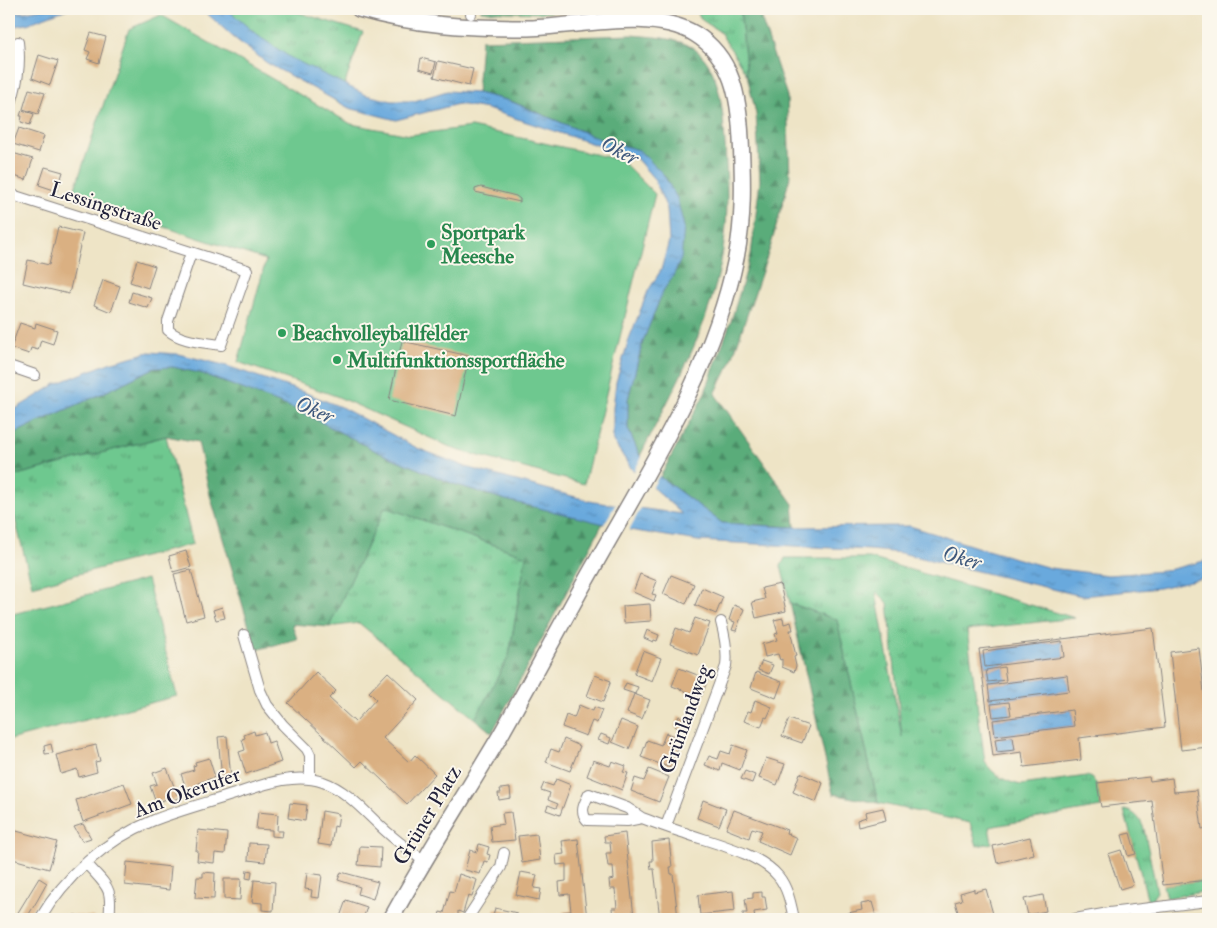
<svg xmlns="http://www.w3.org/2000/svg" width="1217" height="928" font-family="'IM FELL Double Pica',serif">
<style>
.grass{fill:url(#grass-tufts);stroke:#487565;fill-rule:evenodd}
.forest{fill:url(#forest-firs);stroke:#3e675a}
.garden{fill:url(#garden-dots);stroke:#487565}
.pitch{fill:#6ec88f;stroke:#487565}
.water{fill:url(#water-ripples);stroke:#46668c}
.pier{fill:#eee4c6}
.building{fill:#dab082;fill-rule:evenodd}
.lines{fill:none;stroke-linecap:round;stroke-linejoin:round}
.minor-casing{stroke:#888380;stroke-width:12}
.secondary-casing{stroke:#888380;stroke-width:18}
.minor{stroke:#fff;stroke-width:10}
.secondary{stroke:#fff;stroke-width:15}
.leisure-dot{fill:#2e9e5b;stroke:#fbf7ec;stroke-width:2}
.labels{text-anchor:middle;stroke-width:4;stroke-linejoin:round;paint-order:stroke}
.street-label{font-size:21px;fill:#22223b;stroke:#fbf7ec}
.leisure-label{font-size:21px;font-weight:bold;fill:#27864d;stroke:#fbf7ec;text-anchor:start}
.water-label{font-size:22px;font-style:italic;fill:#3e587c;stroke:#fbf7ec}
</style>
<defs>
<pattern id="grass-tufts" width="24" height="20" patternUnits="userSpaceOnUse" patternTransform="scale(1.25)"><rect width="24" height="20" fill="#6ec88f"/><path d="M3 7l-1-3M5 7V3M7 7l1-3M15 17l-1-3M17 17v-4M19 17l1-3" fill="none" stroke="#5aa276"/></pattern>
<pattern id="forest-firs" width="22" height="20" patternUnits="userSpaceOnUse" patternTransform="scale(1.25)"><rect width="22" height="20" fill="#5aac7a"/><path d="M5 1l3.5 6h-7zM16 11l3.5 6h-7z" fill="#4a8c65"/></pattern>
<pattern id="garden-dots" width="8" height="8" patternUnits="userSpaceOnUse" patternTransform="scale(1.25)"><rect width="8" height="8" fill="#6ec88f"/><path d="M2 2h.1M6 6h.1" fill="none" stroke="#5aa276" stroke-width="1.8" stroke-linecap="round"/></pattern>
<pattern id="water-ripples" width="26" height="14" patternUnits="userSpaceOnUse" patternTransform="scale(1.25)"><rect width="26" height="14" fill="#69a9dd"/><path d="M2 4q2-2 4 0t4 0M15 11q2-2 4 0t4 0" fill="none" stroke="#5689b4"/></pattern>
</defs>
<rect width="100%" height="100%" fill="#fbf7ec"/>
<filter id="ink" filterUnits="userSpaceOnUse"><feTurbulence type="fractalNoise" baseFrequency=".02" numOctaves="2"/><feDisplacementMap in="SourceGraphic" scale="10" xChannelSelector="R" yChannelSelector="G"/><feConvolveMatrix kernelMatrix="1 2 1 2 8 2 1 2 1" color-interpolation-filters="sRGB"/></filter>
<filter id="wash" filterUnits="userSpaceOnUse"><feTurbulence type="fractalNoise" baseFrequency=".0096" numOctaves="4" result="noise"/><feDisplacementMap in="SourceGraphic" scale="20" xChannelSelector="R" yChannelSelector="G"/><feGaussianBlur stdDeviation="1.12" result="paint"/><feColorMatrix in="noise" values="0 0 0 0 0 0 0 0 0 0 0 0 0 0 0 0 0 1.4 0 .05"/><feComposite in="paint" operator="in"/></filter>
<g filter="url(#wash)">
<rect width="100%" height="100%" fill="#eee4c6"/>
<path class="grass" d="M209 9H287L363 32 338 103Z
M695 9H740L747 75 720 32 702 20Z
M166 436 193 544 32 586 9 495V477Z
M385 507 526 556 509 656 475 719 359 623 329 627Z
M785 558H870L1075 618 967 630 985 762C993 775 1006 782 1021 785L1087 776C1100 781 1099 795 1101 807L989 827 992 843 977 846 970 823 878 803 837 620 790 603 781 566ZM877 592 888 603 902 737 876 593Z
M1124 810C1135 812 1140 818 1144 829L1157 892 1152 899 1148 901Z
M1208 880V891L1166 898 1163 885Z"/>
<path class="forest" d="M740 9H758L787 96 790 177 771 245 731 362 715 394 793 504 795 527 722 523 660 477 704 395 731 321 751 255 760 181 758 146 756 114 747 75Z
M632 35C651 37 671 37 688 45 721 61 723 112 725 144 727 179 729 214 723 250 712 324 673 390 640 456L628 429V399L643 341 663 291 673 276 684 227 639 150 602 140 511 101 477 93 481 40Z
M173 367 200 373 298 410 378 452 454 484 506 500 603 523 492 733 475 719 509 656 526 556 385 507 329 627 292 624 297 639 256 650 210 495 198 442 166 436 9 477V436L38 422 99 395 154 368Z
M790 603 837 620 878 803 833 794Z"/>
<path class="garden" d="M481 9H580L540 13 481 11Z"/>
<path class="pitch" d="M161 15 351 124 410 135 471 127 621 160 655 194 584 484 457 450 336 396 238 362 266 260 72 197 129 29Z
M147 579 177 696 9 740V615Z"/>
<path class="water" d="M40 9H67L27 24 9 27V12H25Z
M202 9H227L257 35 291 58 366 95 392 101H414L447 91 477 93 510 101 602 140 639 150 663 174 677 198 684 227 681 259 673 276 663 291 643 341 628 399V429L640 456 660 477 722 523 788 527 910 526 980 548 1050 568 1108 575 1164 571 1208 560V577L1159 588 1082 596 901 553 870 550 698 541 629 530 506 500 454 484 378 452 298 410 200 373 173 367 154 368 99 395 38 422 9 436V413L56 384 109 363 149 352 178 354 224 365 306 393 343 408 417 448 469 468 594 502 682 514 631 468 613 441V408L616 382 629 339 648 291 661 270 669 241 667 209 654 179 636 158 487 109 458 104 396 120 349 108 267 63 233 37Z
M1062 641 1064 657 985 667 983 651Z
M1004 667 1006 680 988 682 986 670Z
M1067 675 1069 691 990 701 988 685Z
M1009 702 1011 715 993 717 991 704Z
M1072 710 1074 726 995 736 993 720Z
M1013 737 1015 750 997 752 995 739Z"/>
<path class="pier" d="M643 455 660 474 651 490 633 473Z
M617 502 642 506 628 532 603 526Z"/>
<g id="blocks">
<path class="building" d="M91 33 106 37 99 63 87 59 90 52 85 50Z
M39 55 58 61 50 85 32 78Z
M421 58 436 62 433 73 419 69Z
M438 61 473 69 469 86 434 77Z
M29 89 45 93 38 114 23 109Z
M22 110 34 114 30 125 21 122 22 116H20Z
M19 128 44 136 39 152 13 144Z
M9 152 33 159 26 180 9 174Z
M45 167 63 172 57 191 39 185Z
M481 187 516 196 520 199V202L475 192V189Z
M58 227 83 233 69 294 23 283 28 260 49 265Z
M137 260 155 266 148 288 130 282Z
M103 280 120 286 111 312 94 305Z
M132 292 152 298 148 308 129 302Z
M20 323 35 328 36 323 57 330 53 344 41 340 38 350 31 348 29 354 11 348Z
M402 341 469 356 456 416 389 400Z
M186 551 191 567 173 572 169 556Z
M191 570 204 616 186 621 174 574Z
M640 574 657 581 652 594 656 595 654 601 633 592Z
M671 575 694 584 686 604 663 594Z
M780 584 786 611 756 618 752 602 765 599 762 588Z
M702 588 723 597 716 614 695 605Z
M650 604 651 621 624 623 623 606Z
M734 605 744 609 736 631 732 630 735 622 729 620Z
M222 607 225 618 216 620 213 610Z
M695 618 710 623 698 655 670 644 676 628 689 633Z
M783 618 784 624 791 622 793 630H790L796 656 794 657 796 666 794 672 782 667V659L780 660 778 654 765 657 762 644 777 640 775 634 778 633 774 620Z
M1153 628 1165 727 1079 738 1081 760 1024 767 1022 752 993 756 979 649ZM1062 641 1064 657 985 667 983 651ZM1004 667 1006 680 988 682 986 670ZM1067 675 1069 691 990 701 988 685ZM1009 702 1011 715 993 717 991 704ZM1072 710 1074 726 995 736 993 720ZM1013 737 1015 750 997 752 995 739Z
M647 630 659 635 657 641 654 640 653 642 644 638Z
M1199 648 1208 726V747L1181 750 1170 652Z
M643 651 661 658 652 681 634 674Z
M762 661 773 665 769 674 758 670Z
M679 668 708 679 701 697 672 686Z
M316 672 336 691 329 698 355 722 376 699 369 692 388 672 418 700 383 738 409 762 415 755 435 774 407 804 362 761 356 767 288 703Z
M756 672 782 682 776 698 751 688Z
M595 675 611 681 603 702 587 696Z
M626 683 638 687 635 694 623 690Z
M634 694 650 700 642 719 627 713Z
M755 700 772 707 767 718 765 717 761 727 744 721 748 711 751 712Z
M579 705 593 711 594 707 602 710 597 723 592 721 586 736 562 727 566 715 574 718Z
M679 716 691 721 686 732 675 727Z
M789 719 809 726 802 743 782 736Z
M621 720 638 727 629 749 612 742Z
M254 731 255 735 265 732 268 743 274 741 281 762 246 774 239 752 245 750 242 739 245 738 244 735Z
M666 733 682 739 671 768 641 757 647 740 661 745Z
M601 734 611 738 609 744 598 740Z
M227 736 231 778 222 779 218 737Z
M564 739 580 746 570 771 546 762 551 749 559 752Z
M51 744 53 753 45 754 44 746Z
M96 745 100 761 95 762 97 772 79 777 77 769 61 774 56 755Z
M733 745 747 750 740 770 722 763 720 771 705 765 709 756 718 759 721 751 730 754Z
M209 758 215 777 198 783 200 787 187 791 181 774 194 770 193 766 196 765 195 762Z
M766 758 785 764 777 785 759 778Z
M593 760 610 766 612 761 626 766 623 772 628 773 622 790 587 776Z
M167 768 177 794 181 793 182 797 170 801 169 798 156 803 150 786 157 784 153 773Z
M649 769 669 777 659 802 631 791 635 778 644 781Z
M745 771 755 775 752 783 741 779Z
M800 773 823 783 816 802 793 792Z
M1149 777 1150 781 1172 778 1174 792 1197 790 1202 829 1208 828V880L1163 885 1152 801 1101 807 1097 783Z
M556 779 571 785 560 815 546 810 548 805 556 808 558 804 548 800 550 793 541 790 544 783 553 786Z
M124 783 132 804 83 822 80 813 78 812 79 810 76 800Z
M510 788 511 798 499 800 498 793H501L500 789Z
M703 800 726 809 719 826 697 818Z
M290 803 307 805 305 821 288 818Z
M883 808 886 820 858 827 857 820 866 817 865 812Z
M734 810 787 830 786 833 797 838 790 855 758 841 762 831 752 828 749 838 726 829Z
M322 811 339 814 337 827 334 826 331 846 318 844Z
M258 812 278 814 277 831H283L282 837 272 836V830L256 829Z
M511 812 515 840 492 842 490 826 504 824 502 813Z
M83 824 91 838 82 841 74 827Z
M9 829 57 842 49 869 9 858Z
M198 830 227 833 225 854 215 853 214 863 197 861 198 851H196Z
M625 833 634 917 632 919H613L612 908H617L615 889H610L609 880 614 879 613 866H608L606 853H611L610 842H605L604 836Z
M1130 833 1136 854 1128 856 1122 835Z
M537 834 540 860 522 863 518 836Z
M1030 837 1034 854 997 863 993 846Z
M578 839 587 919H563V912L571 911 569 894 560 895 559 882 566 881V864L557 865 556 855 564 854 562 841Z
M669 840 672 867H670L671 874H673L678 919H660L654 869H651L650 861H653L652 842Z
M249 843 267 844 265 862 248 860Z
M479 844 489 847 487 854 490 855 488 862 484 861 480 874 465 870 470 850 477 852Z
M360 846 381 847 380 867 358 865Z
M1121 850 1133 885 1120 889 1108 854Z
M127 862 171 867 169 890 125 885Z
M247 870 252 871 251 879 246 878Z
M203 872 215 873 214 899 195 898 197 877H203Z
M341 872 378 882 373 899 358 894 360 887 338 880Z
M521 872 537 875 534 888 541 889 539 900 516 895Z
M307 873 322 875 319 898 311 897 312 890 305 889Z
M459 874 477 880 472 897 468 896 463 913 458 911V919H438L440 912 444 913 450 891 454 892Z
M39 878 47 883 37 901 26 919H14Z
M224 879H241L240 900 224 899Z
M254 880 275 882 273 911 262 910V903L252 902Z
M974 889V892L986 889 993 914 985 916V919H960L955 902 962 900 960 893Z
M733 891 735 911 700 915 698 895Z
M762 892V897H765L767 910 754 912 755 919H743V913H747L745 899 753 898V893Z
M1043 895 1046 911 1028 915 1024 899Z
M346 900 367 907 363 919H348L340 917Z
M872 902 876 916 864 919H849L848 913 862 910 861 904Z
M495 908 517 913 515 919H492Z
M74 915 94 917 93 919H73Z"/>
</g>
</g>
<g filter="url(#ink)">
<use href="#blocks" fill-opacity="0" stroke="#888380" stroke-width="1"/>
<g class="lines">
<g class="minor-casing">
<path id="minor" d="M471 14V9
M9 109C17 86 21 66 18 42
M9 194 247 270 221 345C203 342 182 342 168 330V321L191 253
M9 366 35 375
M244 635 260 690 267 705 283 725 307 749 310 755V778
M642 818 627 808 589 794C585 803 579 811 587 820L627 821 642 818C656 823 671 829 685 833 713 843 759 853 778 876 788 888 791 905 794 919
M666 826 726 666C728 651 725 637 721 622
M86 863C107 887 113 886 109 919
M40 919C65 876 106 840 152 821 179 810 207 803 235 794 262 785 294 772 323 782 349 791 368 816 388 833 399 843 412 852 424 861
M467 919 501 867 504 853
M1075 919 1109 913 1208 901"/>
</g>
<g class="secondary-casing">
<path id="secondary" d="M359 9C413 25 468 28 524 28 575 28 650 7 695 34 733 57 739 98 741 139 743 178 744 220 736 258 713 370 649 468 594 566 562 622 532 680 500 736 464 797 425 857 391 919"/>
</g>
<use href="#minor" class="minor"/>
<use href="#secondary" class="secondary"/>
</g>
</g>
<g class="leisure-dot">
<circle cx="431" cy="244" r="5"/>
<circle cx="282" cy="333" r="5"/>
<circle cx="337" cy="360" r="5"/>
</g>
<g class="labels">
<g class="street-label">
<text transform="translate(106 206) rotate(18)" y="7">Lessingstraße</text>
<text transform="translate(685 719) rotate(-70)" y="7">Grünlandweg</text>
<text transform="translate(187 792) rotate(-20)" y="7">Am Okerufer</text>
<text transform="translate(427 815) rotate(-59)" y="7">Grüner Platz</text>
</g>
<g class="leisure-label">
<text x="441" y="239">Sportpark<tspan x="441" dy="24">Meesche</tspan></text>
<text x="292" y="340">Beachvolleyballfelder</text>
<text x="347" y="367">Multifunktionssportfläche</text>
</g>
<g class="water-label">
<text transform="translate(620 150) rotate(26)" y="8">Oker</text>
<text transform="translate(315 409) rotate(23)" y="8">Oker</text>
<text transform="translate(962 557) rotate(15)" y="8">Oker</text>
</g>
</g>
<rect width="1217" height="928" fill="none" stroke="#fbf7ec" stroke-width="30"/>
</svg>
